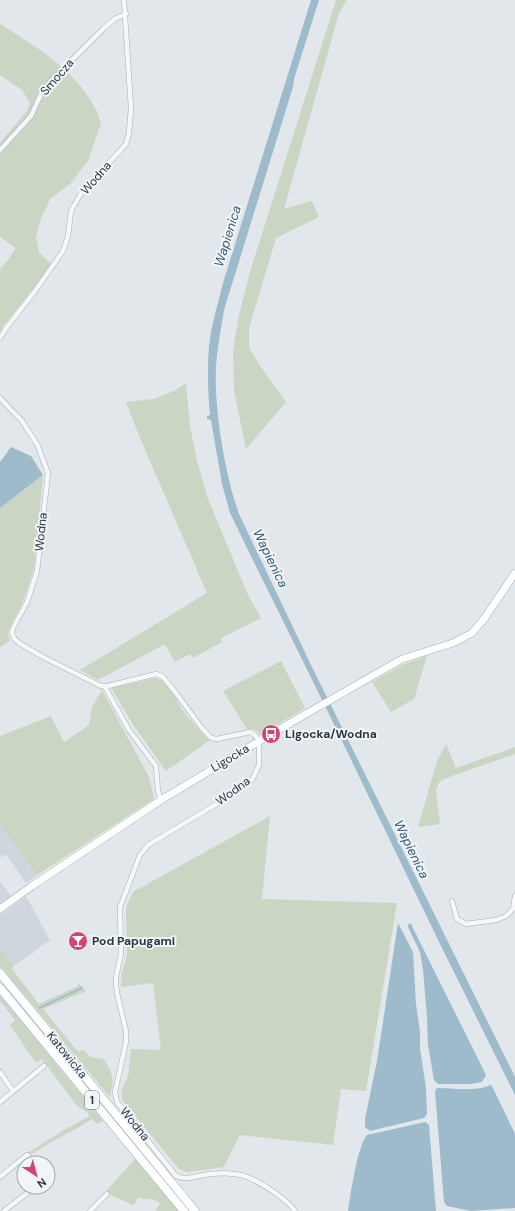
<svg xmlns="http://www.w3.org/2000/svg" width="515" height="1211" font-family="'DM Sans',sans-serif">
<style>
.built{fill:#d0d6dd}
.green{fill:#cad5c3}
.water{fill:#9dbbcb}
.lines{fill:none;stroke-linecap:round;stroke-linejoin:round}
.stream{stroke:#9dbbcb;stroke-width:1.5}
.street-casing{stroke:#a7afb5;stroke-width:5.5}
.secondary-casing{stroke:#a7afb5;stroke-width:8}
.primary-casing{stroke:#a1adb7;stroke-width:9}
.street{stroke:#f5f7f9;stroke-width:4.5}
.secondary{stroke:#fff;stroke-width:7}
.primary{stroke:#fff;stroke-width:8}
.labels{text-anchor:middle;stroke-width:4;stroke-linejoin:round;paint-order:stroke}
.shield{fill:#f2f5f8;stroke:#667079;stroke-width:1}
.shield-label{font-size:11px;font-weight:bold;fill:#2a3743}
.street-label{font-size:12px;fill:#2a3743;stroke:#f2f5f8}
.poi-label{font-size:12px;font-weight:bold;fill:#2a3743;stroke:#f2f5f8;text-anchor:start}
.water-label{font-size:13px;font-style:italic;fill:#335d78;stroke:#f2f5f8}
</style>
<rect width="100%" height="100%" fill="#e2e7eb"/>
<path class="built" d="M0 825 37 875 26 883 6 854 0 858Z
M0 882 11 896 0 904Z
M26 896 50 940 14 966 0 948V915Z"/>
<path class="green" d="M336 0H347L339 13 284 209 312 201 319 217 276 238 249 328V347L260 366 286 402 246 449 234 391 233 351 239 315 250 272Z
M0 24C35 46 74 69 94 106 97 112 99 118 101 123L88 161 70 184 50 199 40 221 36 238 39 252 52 265 3 326 0 332V269L8 260 16 248 0 237V143L27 111 30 103 22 90 0 75Z
M186 383 190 426 197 461 208 499 248 595 261 618 221 638 222 642 193 658 190 654 175 662 165 644 98 680 80 670 207 593 140 438 126 402 154 399 174 391Z
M43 475 34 569 23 602 10 627 8 633 10 641 0 647V508Z
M427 656 414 699 391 712 372 682 404 664Z
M281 661 305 708 260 735 256 730 247 729 223 691Z
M156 678C169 681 175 699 182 709 190 721 200 731 210 740L166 771 134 726 111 688Z
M102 690 149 777 154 799 37 875 0 825V736L51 716 64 742 89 725 92 707Z
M446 744 456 768 515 747V754L449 777 439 782 436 790 440 824 418 827 437 761Z
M270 816 262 899 397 903 366 1091 341 1089 333 1145 240 1135 224 1167 187 1172 179 1169 122 1100 121 1092 128 1076 131 1049 161 1050 153 983 121 987 122 972 127 956 126 908 133 892Z
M0 948 14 966 12 969 39 1004 78 986V983L86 991 43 1009 78 1052 83 1050 91 1057 104 1059C114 1076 114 1078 110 1097L0 966Z
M0 995 103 1121 97 1124 92 1119C78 1128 65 1135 51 1142 43 1146 35 1155 26 1154L64 1130 90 1116 87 1112 77 1106 42 1059 36 1063 10 1025 15 1020 0 1001Z
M135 1159 179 1211H156L160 1203 155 1200 138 1198 133 1205 113 1196 106 1191Z"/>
<path class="water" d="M311 0H319L294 79 293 87 224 310C221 329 217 349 216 368 214 410 225 474 239 514L311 665 515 1077V1095L440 944 328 712 248 550 230 513 222 484 211 420 207 419V416L210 415C208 393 207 369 209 347 211 325 218 304 223 283Z
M11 447 31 456 43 475 0 508V462Z
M398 923 413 952 416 1004 420 1032V1049L426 1087 427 1114 424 1118 370 1131 365 1127V1119L377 1061Z
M409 923 411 924 486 1075 482 1082 471 1084H438L434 1080 428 1045 427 1018 423 969 420 952 408 927Z
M490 1085 492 1086 515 1134V1208L471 1211 447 1206 444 1202 435 1091 437 1088C451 1088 477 1092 490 1085Z
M425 1122 429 1125 436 1211H348C351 1193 357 1147 367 1135Z"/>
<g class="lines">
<path class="stream" d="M39 1008 82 988"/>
<g class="street-casing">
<path id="street" d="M0 150 31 116 41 94 50 82 104 28 116 18 126 14
M0 338 6 328 35 291 63 251 68 236 71 211 80 195 126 144 129 133 131 108 124 0
M0 398 22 421 37 444 48 473 37 571 27 602 13 628 12 632 14 638 19 643 43 657 101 686H108L156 674 162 676 176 693 201 727 211 738 217 739 250 732 255 735 259 741V765L252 780 225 799 148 845 140 855 120 907 121 954 116 977V984L117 993 126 1031V1042L115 1092 117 1102 176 1176C187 1181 198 1175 210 1174 239 1171 250 1176 274 1192 281 1197 290 1203 295 1211
M105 687 129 730 156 766 158 791 161 800
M452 901 457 919 466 924 496 920 506 916 513 909 515 896
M0 1072 13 1091
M0 1102 44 1066
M0 1177 27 1155 35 1163
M4 1211 35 1187
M90 1211 107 1194"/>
</g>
<g class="secondary-casing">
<path id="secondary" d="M0 909 32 886 161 800 271 734 402 659 453 643 472 633 484 619 515 573"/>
</g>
<g class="primary-casing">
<path id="primary" d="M0 973 195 1211
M0 988 184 1211"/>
</g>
<use href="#street" class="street"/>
<use href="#secondary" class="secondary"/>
<use href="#primary" class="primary"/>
</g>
<defs>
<g id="bus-disc" transform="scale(1)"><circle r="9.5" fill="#d14671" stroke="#f2f5f8"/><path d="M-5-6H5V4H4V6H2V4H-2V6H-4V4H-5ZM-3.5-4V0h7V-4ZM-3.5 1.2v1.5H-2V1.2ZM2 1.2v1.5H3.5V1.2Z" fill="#fff"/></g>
<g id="bar-disc" transform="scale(1)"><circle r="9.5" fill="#d14671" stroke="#f2f5f8"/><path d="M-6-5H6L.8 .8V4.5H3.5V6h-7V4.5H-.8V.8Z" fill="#fff"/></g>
</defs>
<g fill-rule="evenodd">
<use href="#bus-disc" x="271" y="734"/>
<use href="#bar-disc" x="78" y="941"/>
</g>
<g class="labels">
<rect class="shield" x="85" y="1091" width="14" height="18" rx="3"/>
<g class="shield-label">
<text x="92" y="1104">1</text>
</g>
<g class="street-label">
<text transform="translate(57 77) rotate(-49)" y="4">Smocza</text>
<text transform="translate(96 178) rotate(-49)" y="4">Wodna</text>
<text transform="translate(41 532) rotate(-84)" y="4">Wodna</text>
<text transform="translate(230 758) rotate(-31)" y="4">Ligocka</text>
<text transform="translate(233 791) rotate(-36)" y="4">Wodna</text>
<text transform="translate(67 1055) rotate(51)" y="4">Katowicka</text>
<text transform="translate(135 1124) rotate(51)" y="4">Wodna</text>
</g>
<g class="poi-label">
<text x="285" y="738">Ligocka/Wodna</text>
<text x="92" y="945">Pod Papugami</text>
</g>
<g class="water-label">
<text transform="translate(227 236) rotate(-73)" y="5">Wapienica</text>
<text transform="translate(271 558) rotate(64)" y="5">Wapienica</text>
<text transform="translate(412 849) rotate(64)" y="5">Wapienica</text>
</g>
</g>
<g transform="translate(36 1175) rotate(144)"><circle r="19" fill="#f2f5f8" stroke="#a2a9b0"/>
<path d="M0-3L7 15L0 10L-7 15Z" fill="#d14671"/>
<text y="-6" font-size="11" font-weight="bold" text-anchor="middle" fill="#2a3743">N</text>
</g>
</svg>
